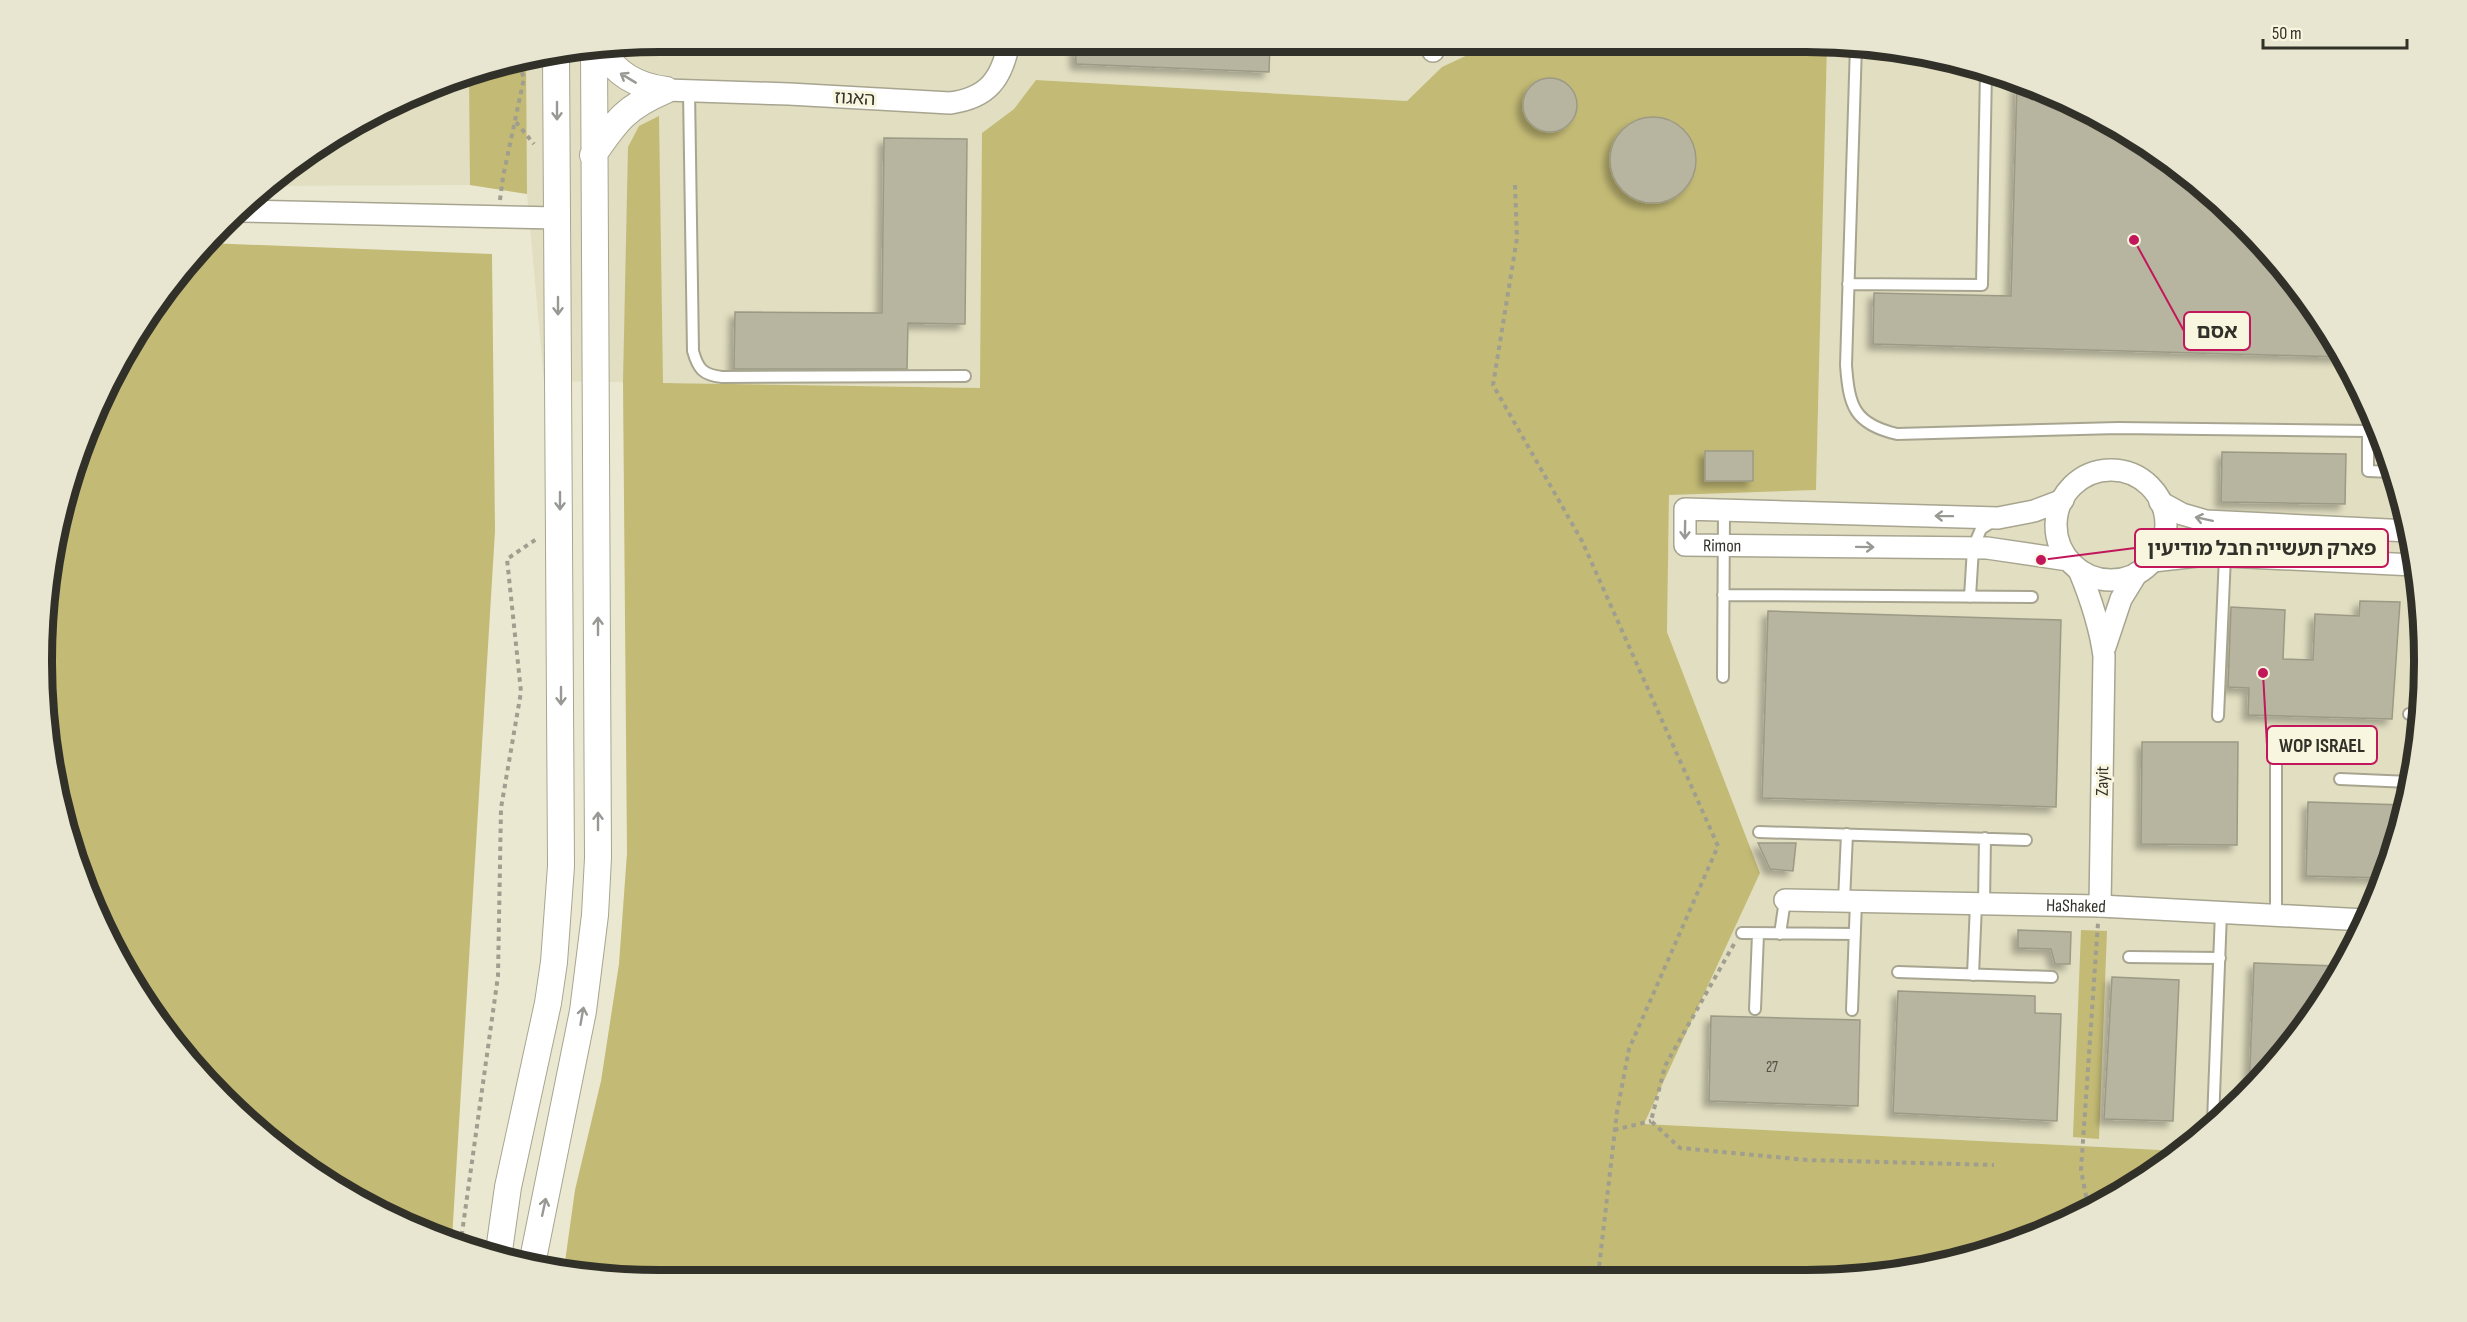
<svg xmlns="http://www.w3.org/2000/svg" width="2467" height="1322" font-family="'Sofia Sans Condensed','Noto Sans Hebrew',sans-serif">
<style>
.built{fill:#e1dec1}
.green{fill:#c3ba75}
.building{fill:#b7b59f;stroke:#9c9a85;stroke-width:1.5;filter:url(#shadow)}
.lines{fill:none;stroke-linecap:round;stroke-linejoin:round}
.service-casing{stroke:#a7a590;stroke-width:14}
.minor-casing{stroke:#a7a590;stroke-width:24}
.tertiary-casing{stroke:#a7a590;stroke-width:28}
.path{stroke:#a09e8e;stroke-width:4;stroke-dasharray:4.5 4.5;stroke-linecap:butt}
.service{stroke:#fff;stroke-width:10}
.minor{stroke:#fff;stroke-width:21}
.tertiary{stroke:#fff;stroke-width:26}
.oneway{stroke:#989894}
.labels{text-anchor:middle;stroke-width:6;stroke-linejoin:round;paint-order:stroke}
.number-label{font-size:15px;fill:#535246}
.street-label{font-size:18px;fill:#323129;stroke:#f8f6df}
.rim{fill:none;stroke:#323129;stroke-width:8}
.leader{fill:none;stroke:#c2185b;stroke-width:2}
.callout-dot{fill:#c2185b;stroke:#f8f6df;stroke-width:2}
.callout{fill:#f8f6df;stroke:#c2185b;stroke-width:2}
.callout-label{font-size:20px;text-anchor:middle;font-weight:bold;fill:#323129}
</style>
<defs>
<filter id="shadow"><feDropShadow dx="-5.5" dy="5.5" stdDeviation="3" flood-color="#0004"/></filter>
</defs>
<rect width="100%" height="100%" fill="#ebe8d2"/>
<path class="built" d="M661 42 1493 43 1442 67 1407 101 1036 80 1014 109 982 133 981 388 544 381 527 194 470 185 267 186 284 170 352 125 462 75 541 54Z
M1763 43H1846L1967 63 2115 125 2214 195 2297 284 2361 387 2404 500 2424 620 2420 741 2392 860 2342 970 2244 1098 2180 1151 1644 1124 1760 873 1667 632 1669 494 1816 490 1827 45Z"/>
<path class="green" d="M1493 43 1827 45 1816 490 1669 495 1667 632 1760 873 1644 1124 2180 1151 2150 1176 2005 1247 1886 1275 621 1279 564 1269 575 1190 601 1081 619 964 627 853 623 382 628 147 639 126 659 116 663 383 980 388 982 133 1014 109 1036 80 1407 101 1442 67Z
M526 58 527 194 470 185 469 73Z
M207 243 492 254 495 531 452 1239 352 1197 284 1152 196 1069 146 1005 89 898 63 821 43 702V620L63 501 89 424 146 317 196 253Z
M2081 930 2107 931 2099 1139 2073 1137Z"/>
<path class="building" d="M1075 42 1270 43 1269 72 1076 64Z
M1523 105a27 27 0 1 1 54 0a27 27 0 1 1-54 0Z
M2017 84 2115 125 2214 195 2297 284 2342 357 1873 344 1874 293 2011 296Z
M1610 160a43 43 0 1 1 86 0a43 43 0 1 1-86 0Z
M884 138 967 139 965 324 908 323 907 369H734L735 312 882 313Z
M1705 451H1753V481H1705Z
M2222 452 2346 454 2345 504 2221 502Z
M2360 601 2400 602 2392 719 2248 715 2249 688 2228 687 2231 607 2285 610 2283 659 2313 660 2315 614 2359 616Z
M1768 611 2061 620 2056 807 1762 798Z
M2142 742H2238L2237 845 2141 844Z
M2308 802 2405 805 2392 860 2384 878 2306 876Z
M1758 843H1796L1793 871 1770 869Z
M2018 930 2071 932 2070 964H2055L2051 949 2018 948Z
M2254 963 2336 966 2335 980 2249 1092Z
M2112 977 2179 980 2173 1121 2104 1119Z
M1898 991 2035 996V1013L2061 1014 2057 1121 1893 1113Z
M1711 1016 1860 1020 1858 1106 1709 1101Z"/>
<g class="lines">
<g class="service-casing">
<path id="service" d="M1856 45 1846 365C1849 406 1854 424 1897 434L2118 428 2368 431V471L2393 472
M926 46V42
M689 91 693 351C698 369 703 375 722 377L965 376
M1848 284 1982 285 1986 71
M1723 595 2032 597
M1970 597 1973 548 1981 529 1993 521
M1723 677 1724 511
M2409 714H2421
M2218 716 2225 556
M2276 749V915
M2340 779 2410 782
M1759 832 2026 840
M1844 901 1847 834
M1984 904 1985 838
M1742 933 1855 934
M1780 934 1785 900
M2129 957 2220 958
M1898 972 2052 977
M1973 975 1976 904
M1755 1009 1758 934
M1852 1010 1856 901
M2213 1122 2221 912"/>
</g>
<g class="minor-casing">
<g id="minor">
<path d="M1433 51V43"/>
<path d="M666 90 789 94 950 103C988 98 1002 79 1009 42"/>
<path d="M240 211 557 218"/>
<circle cx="2111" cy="525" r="55"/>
<path id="s1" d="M2063 500 2034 511 1998 518 1685 509V545L1987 548 2068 560"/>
<path d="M2160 502 2182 514 2206 521 2409 531"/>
<path d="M2153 561 2206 555 2414 565"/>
<path d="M2079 570C2091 599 2100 626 2104 656L2100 906"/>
<path d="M2105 647 2121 599 2137 573"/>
<path id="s2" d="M1785 900 2100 906 2365 920"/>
</g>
</g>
<g class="tertiary-casing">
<path id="tertiary" d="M600 48C616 74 636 86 666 90
M593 155C617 120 626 107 666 90
M498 1258 508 1187 548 1003 554 962 561 866 556 52
M532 1264 583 1011 595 915 598 858 594 49"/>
</g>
<path class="path" d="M516 122 534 144
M1515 185 1517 238 1493 385 1582 541 1718 846 1629 1049 1617 1112 1598 1276
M500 200 503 177 524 78 517 60
M1734 944 1665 1066 1651 1121 1680 1148 1807 1160 1994 1165
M1614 1130 1651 1121
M2088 1206 2081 1170 2098 923
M465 1244 462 1233 498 976 501 808 521 692 507 559 538 538"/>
<use href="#service" class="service"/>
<use href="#minor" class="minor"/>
<use href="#tertiary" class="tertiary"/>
</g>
<defs><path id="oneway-shaft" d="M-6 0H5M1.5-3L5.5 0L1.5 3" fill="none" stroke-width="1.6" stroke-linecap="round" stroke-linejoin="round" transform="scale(1.5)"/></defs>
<g class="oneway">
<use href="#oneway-shaft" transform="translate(628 78) rotate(-149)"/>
<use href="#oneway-shaft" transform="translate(557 111) rotate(90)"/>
<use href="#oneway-shaft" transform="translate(558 306) rotate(90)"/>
<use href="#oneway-shaft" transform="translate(560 501) rotate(90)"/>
<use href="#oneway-shaft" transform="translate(1944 516) rotate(-179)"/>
<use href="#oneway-shaft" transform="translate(2204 519) rotate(-168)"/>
<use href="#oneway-shaft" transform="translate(1685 530) rotate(91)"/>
<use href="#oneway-shaft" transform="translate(1865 547) rotate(1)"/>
<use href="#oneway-shaft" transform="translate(598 626) rotate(-90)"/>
<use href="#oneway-shaft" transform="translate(561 696) rotate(90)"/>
<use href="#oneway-shaft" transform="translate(598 821) rotate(-90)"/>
<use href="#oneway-shaft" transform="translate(582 1016) rotate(-80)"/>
<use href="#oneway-shaft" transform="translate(544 1207) rotate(-78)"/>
</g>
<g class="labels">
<g class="number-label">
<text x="1772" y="1072">27</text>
</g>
<g class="street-label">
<text transform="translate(855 98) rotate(3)" y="6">האגוז</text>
<text dy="6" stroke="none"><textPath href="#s1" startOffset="454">Rimon</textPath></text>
<text transform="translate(2102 781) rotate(-89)" y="6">Zayit</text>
<text dy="6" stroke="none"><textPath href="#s2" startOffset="291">HaShaked</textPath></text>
</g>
</g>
<path d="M0 0H2467V1322H0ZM660 52H1806A608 608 0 0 1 2414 660V662A608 608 0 0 1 1806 1270H660A608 608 0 0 1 52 662V660A608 608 0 0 1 660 52Z" fill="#e8e6d0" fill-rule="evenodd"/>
<path class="rim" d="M660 52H1806A608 608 0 0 1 2414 660V662A608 608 0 0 1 1806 1270H660A608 608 0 0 1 52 662V660A608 608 0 0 1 660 52Z"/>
<path class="leader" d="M2134 240L2184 331M2041 560L2135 548M2263 673L2267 745"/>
<g class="callout-dot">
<circle cx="2134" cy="240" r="6"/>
<circle cx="2041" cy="560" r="6"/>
<circle cx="2263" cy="673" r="6"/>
</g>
<g class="callout">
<rect x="2184" y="312" width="66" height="38" rx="6"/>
<rect x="2135" y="529" width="253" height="38" rx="6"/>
<rect x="2267" y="726" width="110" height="38" rx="6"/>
</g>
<g class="callout-label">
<text x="2217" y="338">אסם</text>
<text x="2262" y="555">פארק תעשייה חבל מודיעין</text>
<text x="2322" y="752">WOP ISRAEL</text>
</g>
<path d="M2263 39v9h144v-9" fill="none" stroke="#323129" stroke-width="3"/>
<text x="2272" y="39" font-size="18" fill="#323129" stroke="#f8f6df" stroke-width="4.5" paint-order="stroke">50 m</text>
</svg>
